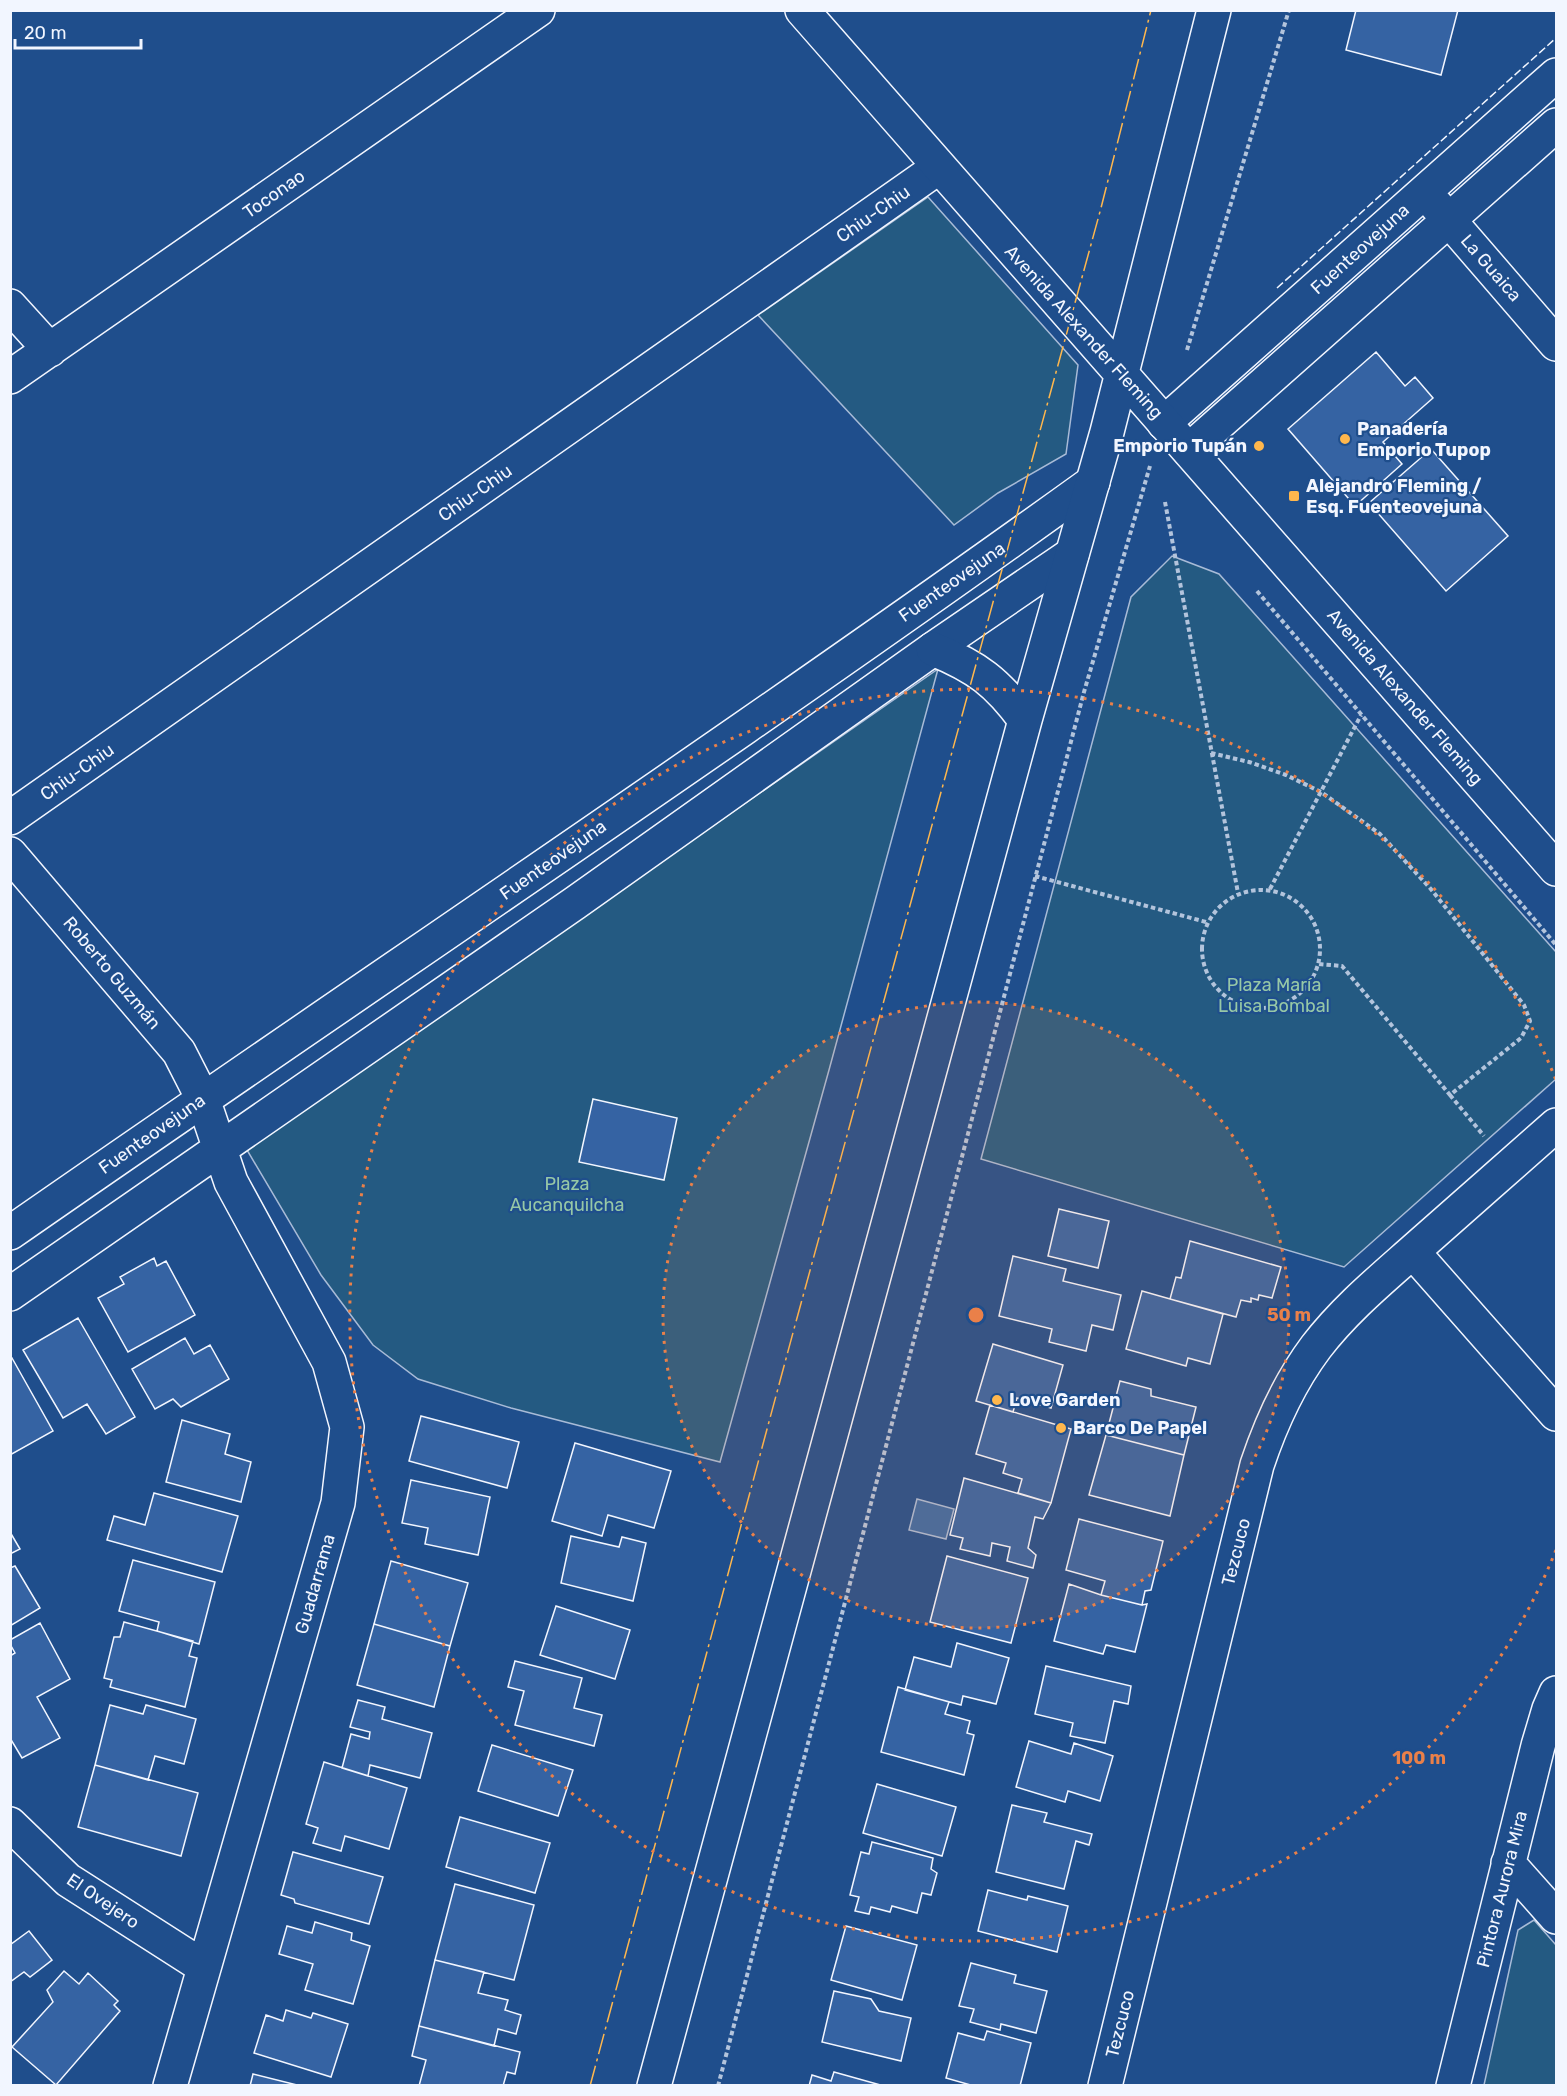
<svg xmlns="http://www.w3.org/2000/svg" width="1567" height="2096" font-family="Rubik,sans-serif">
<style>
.green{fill:#245a82;stroke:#a8bbd7;stroke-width:1.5}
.water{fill:#3b69a3;stroke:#a8bbd7;stroke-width:1.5}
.building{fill:#3563a3;stroke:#f2f6ff;stroke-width:1.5}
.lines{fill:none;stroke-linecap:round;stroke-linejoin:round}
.minor-casing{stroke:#f2f6ff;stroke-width:36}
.secondary-casing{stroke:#f2f6ff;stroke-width:36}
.path{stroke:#b3c4dc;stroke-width:4;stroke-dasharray:4.5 3;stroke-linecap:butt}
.minor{stroke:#1f4e8c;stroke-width:33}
.secondary{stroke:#1f4e8c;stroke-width:33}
.fence{stroke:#f2f6ff;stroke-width:1.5;stroke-dasharray:8 3;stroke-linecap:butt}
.power{stroke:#ffb74d;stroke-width:1.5;stroke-dasharray:21 4.5 3 4.5;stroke-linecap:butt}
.ring{fill:none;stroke:#ea8049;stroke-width:3;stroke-dasharray:3 6}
.poi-dot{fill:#ffb74d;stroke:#1f4e8c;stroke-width:2}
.labels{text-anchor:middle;stroke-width:4.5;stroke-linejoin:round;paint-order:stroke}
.street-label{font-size:18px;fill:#f2f6ff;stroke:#1f4e8c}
.poi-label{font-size:18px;font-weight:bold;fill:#f2f6ff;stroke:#1f4e8c;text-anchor:start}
.park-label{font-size:18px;fill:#97c8a6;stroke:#1f4e8c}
.centre{fill:#ea8049;stroke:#1f4e8c;stroke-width:3}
.ring-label{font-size:18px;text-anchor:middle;font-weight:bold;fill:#ea8049;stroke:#1f4e8c;stroke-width:4.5;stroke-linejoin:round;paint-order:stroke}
</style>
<rect width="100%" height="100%" fill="#1f4e8c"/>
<path class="green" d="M928 197 1078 365 1066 454 998 493 954 525 758 315Z
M1172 556 1219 574 1556 952V1079L1344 1267 981 1159 1131 597Z
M938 669 829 1070 720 1462 511 1408 418 1379 373 1345 321 1275 247 1150Z
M1534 1920 1556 1945V2085H1484L1518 1930Z"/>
<path class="water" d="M917 1499 954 1509 946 1539 909 1530Z"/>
<path class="building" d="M1356 10H1458L1441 75 1346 50Z
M1376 352 1405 386 1415 377 1433 398 1383 442 1402 464 1355 506 1288 429Z
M1431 449 1508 536 1446 591 1369 503Z
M593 1099 677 1118 664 1180 579 1162Z
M1059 1209 1109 1221 1098 1268 1048 1256Z
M1190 1241 1281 1267 1272 1298 1259 1295 1258 1300 1251 1298V1302L1241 1300 1236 1317 1170 1299 1176 1277 1181 1278Z
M1013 1256 1066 1269 1063 1281 1121 1295 1113 1330 1092 1325 1086 1351 1049 1342 1052 1329 999 1316Z
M154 1258 157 1266 166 1261 195 1315 128 1352 98 1298 124 1284 120 1277Z
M1142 1291 1223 1314 1210 1364 1188 1358 1186 1366 1126 1349Z
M78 1318 135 1417 106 1434 87 1404 63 1418 23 1350Z
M185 1338 194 1354 210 1345 229 1379 181 1407 173 1399 155 1409 132 1369Z
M993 1344 1063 1365 1051 1408 1017 1398 1013 1412 976 1401Z
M12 1358 53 1431 10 1455V1359Z
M1120 1381 1151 1389V1396L1196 1407 1184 1455 1106 1435Z
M990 1405 1071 1429 1051 1503 1018 1493 1022 1479 1003 1473 1006 1463 976 1454Z
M421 1416 519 1442 507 1488 409 1461Z
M182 1420 230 1434 225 1454 251 1462 241 1502 166 1482Z
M1106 1435 1184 1455 1170 1516 1089 1495Z
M575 1443 671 1471 654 1528 608 1515 602 1536 552 1521Z
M964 1478 1051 1503 1043 1519 1035 1517 1028 1548 1036 1555 1033 1568 1007 1561 1010 1547 992 1543 990 1556 960 1549 963 1538 950 1535Z
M411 1480 490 1497 478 1555 425 1544 428 1528 402 1523Z
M154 1493 238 1516 222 1572 107 1540 114 1516 145 1525Z
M1079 1519 1163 1541 1151 1590 1145 1591 1142 1605 1101 1595 1105 1581 1066 1570Z
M10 1532 20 1549 10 1554Z
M571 1536 619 1547 622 1537 646 1543 633 1601 561 1583Z
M947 1556 1028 1578 1011 1643 930 1622Z
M133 1560 215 1582 199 1644 157 1631 159 1622 119 1611Z
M391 1561 468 1583 450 1646 374 1624Z
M15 1566 40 1608 10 1626V1568Z
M1069 1584 1101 1595 1142 1605 1147 1604 1135 1652 1106 1645 1103 1654 1054 1641Z
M556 1606 630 1630 615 1679 540 1655Z
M124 1622 193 1641 189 1656 197 1658 185 1707 110 1687 112 1680 104 1678 114 1637H120Z
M40 1623 70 1679 37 1697 60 1738 22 1758 10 1738V1656L15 1653 10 1644V1640Z
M374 1624 450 1646 434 1707 357 1685Z
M957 1643 1009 1658 996 1704 963 1696 961 1705 905 1690 914 1657 951 1667Z
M515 1661 582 1678 574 1708 602 1715 594 1746 515 1725 524 1691 508 1687Z
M1046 1666 1131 1686 1128 1704 1114 1701 1105 1743 1070 1736 1073 1723 1035 1714Z
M898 1687 949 1702 945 1714 970 1721 967 1733 974 1735 964 1775 881 1752Z
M358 1700 385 1707 382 1719 432 1733 420 1778 370 1765 368 1776 342 1768 351 1734 369 1739 370 1732 350 1727Z
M110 1705 143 1714 146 1705 196 1719 184 1764 155 1756 148 1780 95 1765Z
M1029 1741 1071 1754 1074 1743 1113 1756 1100 1801 1068 1791 1065 1802 1016 1787Z
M492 1745 573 1770 558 1816 478 1791Z
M324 1762 407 1788 389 1849 345 1836 341 1851 313 1843 318 1828 306 1824Z
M95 1765 198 1793 181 1856 78 1827Z
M877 1784 956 1807 942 1856 863 1833Z
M1012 1805 1047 1813 1044 1822 1092 1834 1089 1845 1076 1841 1064 1889 996 1872Z
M460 1817 550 1843 535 1893 446 1867Z
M872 1842 933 1858 931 1869 937 1873 931 1895 922 1893 917 1913 892 1906 890 1912 871 1907 869 1914 855 1911 859 1897 850 1895 861 1852 869 1854Z
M293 1852 383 1877 369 1924 295 1903 294 1899 281 1895Z
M455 1884 534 1905 514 1980 435 1960Z
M988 1890 1027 1900 1028 1896 1068 1906 1057 1952 978 1931Z
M315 1922 352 1933 351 1940 370 1946 353 2004 305 1990 313 1964 279 1954 287 1926 312 1933Z
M846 1926 917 1945 902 2000 831 1980Z
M29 1931 52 1960 30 1977 24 1972 10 1982V1945Z
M435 1960 484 1972 478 1993 508 2000 505 2010 521 2015 516 2034 498 2029 494 2046 419 2026Z
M971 1963 1016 1975 1014 1983 1047 1991 1036 2033 1001 2024 1000 2030 970 2022 974 2009 959 2006Z
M64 1971 79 1984 88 1973 118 2001 114 2005 120 2011 56 2085 12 2047 53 2002 47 1990Z
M834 1991 871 1999 879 2011 911 2018 901 2061 822 2042Z
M286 2010 311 2018 313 2013 348 2024 331 2077 254 2053 266 2015 283 2021Z
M419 2026 520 2052 515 2074 507 2072 503 2086H419L426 2060 412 2056Z
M987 2031 1031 2043 1020 2086H974L946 2078 958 2033 984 2040Z
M834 2072 884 2086H809L812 2075 831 2081Z
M253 2074 301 2086H250Z"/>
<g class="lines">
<g class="minor-casing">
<path id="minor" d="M1436 205 1556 344
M10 306 50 350
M10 377 538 10
M1164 423 1556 75
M1189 450 1556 125
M10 818 939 167
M10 854 179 1052 203 1099 231 1182 329 1362 347 1427 338 1503 170 2086
M10 1233C371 982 736 739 1093 482
M1413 1252 1556 1414
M10 1294 575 903 933 649 1072 554
M10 1824 68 1880 204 1967
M1508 1863 1556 1917
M1105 2086 1257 1465C1271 1423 1289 1383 1316 1347 1346 1308 1383 1278 1420 1245 1465 1205 1511 1165 1556 1125
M1453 2086 1538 1746 1549 1709 1556 1693"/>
</g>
<g class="secondary-casing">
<path id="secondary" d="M802 10 1556 869
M933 649C977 667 997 682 1025 720
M654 2086 1025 720 1107 432 1214 10"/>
</g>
<path class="path" d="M1187 350 1289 10
M1165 502 1238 893
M1257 591 1556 945
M1211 753 1249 762 1286 775 1321 792 1380 834 1430 888 1524 1005 1530 1021 1521 1038 1450 1095 1342 966 1319 964
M1035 876 1206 922
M1270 889 1361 715
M1202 949a59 59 0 1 1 118 0a59 59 0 1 1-118 0Z
M1450 1095 1484 1136
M718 2086 1084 692 1150 466"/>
<use href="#minor" class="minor"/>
<use href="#secondary" class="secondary"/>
<path class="fence" d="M1277 288 1556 38"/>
<path class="power" d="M590 2086 794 1329 1101 208 1151 10"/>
</g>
<circle cx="976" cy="1315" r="313" fill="#ea8049" fill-opacity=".12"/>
<g class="ring">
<circle cx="976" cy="1315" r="313"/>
<path d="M1556 1550A626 626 0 1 1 1556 1080"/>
</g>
<g class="poi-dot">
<circle cx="1345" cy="439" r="6"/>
<circle cx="1259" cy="446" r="6"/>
<rect x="1288" y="490" width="12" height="12" rx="3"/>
<circle cx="997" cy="1400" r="6"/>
<circle cx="1061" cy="1428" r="6"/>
</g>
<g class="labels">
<g class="street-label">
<text transform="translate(274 194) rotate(-35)" y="6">Toconao</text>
<text transform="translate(873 214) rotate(-35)" y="6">Chiu-Chiu</text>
<text transform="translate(1360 249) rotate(-42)" y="6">Fuenteovejuna</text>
<text transform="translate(1491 268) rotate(49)" y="6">La Guaica</text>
<text transform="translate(1084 332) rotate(48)" y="6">Avenida Alexander Fleming</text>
<text transform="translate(475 493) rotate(-35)" y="6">Chiu-Chiu</text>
<text transform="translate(952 582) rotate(-35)" y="6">Fuenteovejuna</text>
<text transform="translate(1405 697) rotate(49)" y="6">Avenida Alexander Fleming</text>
<text transform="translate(77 772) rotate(-35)" y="6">Chiu-Chiu</text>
<text transform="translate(553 860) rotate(-35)" y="6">Fuenteovejuna</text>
<text transform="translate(112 973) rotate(50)" y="6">Roberto Guzmán</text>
<text transform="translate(152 1134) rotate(-35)" y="6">Fuenteovejuna</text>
<text transform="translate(1236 1552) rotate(-76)" y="6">Tezcuco</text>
<text transform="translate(315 1584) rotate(-74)" y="6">Guadarrama</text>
<text transform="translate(1502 1889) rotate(-76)" y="6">Pintora Aurora Mira</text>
<text transform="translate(103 1901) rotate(34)" y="6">El Ovejero</text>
<text transform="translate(1120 2024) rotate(-76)" y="6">Tezcuco</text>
</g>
<g class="poi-label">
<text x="1357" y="435">Panadería<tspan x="1357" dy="21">Emporio Tupop</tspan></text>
<text x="1247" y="452" text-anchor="end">Emporio Tupán</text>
<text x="1306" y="492">Alejandro Fleming /<tspan x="1306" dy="21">Esq. Fuenteovejuna</tspan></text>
<text x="1009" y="1406">Love Garden</text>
<text x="1073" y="1434">Barco De Papel</text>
</g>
<g class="park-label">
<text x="1274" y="991">Plaza María<tspan x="1274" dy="21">Luisa Bombal</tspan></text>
<text x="567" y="1190">Plaza<tspan x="567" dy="21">Aucanquilcha</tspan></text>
</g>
</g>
<circle cx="976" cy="1315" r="9" class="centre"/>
<g class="ring-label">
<text x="1289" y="1321">50 m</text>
<text x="1419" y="1764">100 m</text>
</g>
<rect width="1567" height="2096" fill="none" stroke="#f2f6ff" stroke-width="24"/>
<path d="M15 39v9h126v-9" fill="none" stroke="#f2f6ff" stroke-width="3"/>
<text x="24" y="39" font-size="18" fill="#f2f6ff" stroke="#1f4e8c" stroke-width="4.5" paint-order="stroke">20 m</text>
</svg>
